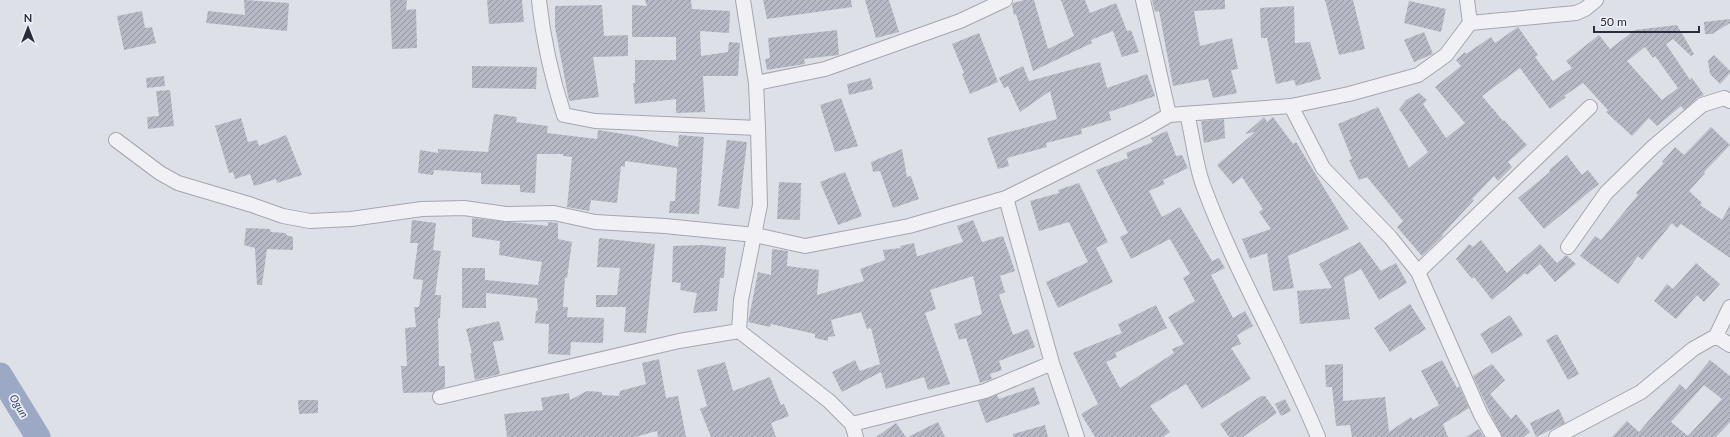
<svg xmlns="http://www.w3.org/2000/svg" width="1730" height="437" font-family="Lato,sans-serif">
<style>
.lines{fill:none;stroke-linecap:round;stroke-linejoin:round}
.river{stroke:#9ca9c4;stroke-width:25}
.building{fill:url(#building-hatch);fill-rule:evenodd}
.minor-casing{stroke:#a4a6b0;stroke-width:16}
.minor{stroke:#f1f1f5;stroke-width:14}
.labels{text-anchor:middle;stroke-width:3.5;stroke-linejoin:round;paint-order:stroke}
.water-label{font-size:11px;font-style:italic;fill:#36456d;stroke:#edeff4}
</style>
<defs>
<pattern id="building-hatch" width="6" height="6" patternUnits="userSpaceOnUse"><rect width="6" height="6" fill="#b6b9c3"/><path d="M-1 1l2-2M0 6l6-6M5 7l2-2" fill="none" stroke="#9497a0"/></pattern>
</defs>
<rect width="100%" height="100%" fill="#dee0e7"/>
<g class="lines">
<path class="river" d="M0 375 38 437"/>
</g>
<path class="building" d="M244 0 289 3 287 31 206 23 208 11 245 15Z
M390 0H407L406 10 416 9 417 48 392 49Z
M487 0H522L524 22 489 24Z
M645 0H691L692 9 730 11 729 33 700 31 701 56 728 52 729 42 740 43 738 76H703L705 112 676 113V99L635 104 633 83H635V60H676V37H632V5L647 6Z
M763 0H851L852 7 767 19Z
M865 0H889L899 32 876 38Z
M1024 0H1034L1048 49 1074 36 1061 0H1085L1090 13 1116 3 1127 31 1131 30 1139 52 1122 57 1113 31 1091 40 1092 43 1033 71 1016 14 1014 15 1012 5 1013 3Z
M1152 0H1225V9L1194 11 1200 46 1232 38 1238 69 1231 70 1237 93 1213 98 1208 79 1173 86 1159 11 1155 12Z
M1325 0H1353L1365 49 1339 55Z
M1409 1 1446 9 1441 32 1404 23Z
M602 5 604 36 628 35V56L593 57 599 97 569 101 555 27V6Z
M1294 6 1295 43 1310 42 1321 79 1296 86 1294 80 1276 84 1267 38H1261L1260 8Z
M142 11 145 28 152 27 156 43 124 50 117 16Z
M1730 19V23L1712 34H1705L1704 22Z
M1677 25 1694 54 1691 56 1673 39 1666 44 1690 80 1692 78 1704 95 1697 98 1684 110 1681 106 1657 126 1649 118 1632 136 1606 112 1608 110 1583 83 1564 96 1566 97 1550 109 1520 68 1482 96 1503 121 1504 120 1527 145 1508 162 1512 167 1498 181 1494 176 1472 199 1474 200 1442 235 1443 236 1422 256 1397 227 1403 221 1367 177 1359 180 1349 160 1352 159 1338 124 1378 107 1409 168 1428 152 1399 109 1406 100 1419 93 1427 100 1423 104 1446 138 1465 123 1435 87 1461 66 1456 60 1465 52 1466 54 1491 37 1495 43 1518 27 1538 55 1535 57 1553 81 1572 68 1566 61 1599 35 1610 49 1635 30ZM1645 47 1653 58 1655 56 1678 88 1662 100 1627 61Z
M837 30 839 55 804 59 805 64 767 70 765 59 770 58 768 38Z
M1424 32 1433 54 1414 62 1404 40Z
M979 33 998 82 970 94 962 74 964 73 952 44Z
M1714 55 1730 71V73L1720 84 1710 74 1708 61Z
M1100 62 1107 88 1147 74 1155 96 1109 112 1111 120 1081 129 1082 134 1046 143 1047 147 1007 158 1009 166 998 169 987 138 1057 119 1050 91 1020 112 1008 86 1004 88 999 78 1023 66 1029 81Z
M472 66 537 67 536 89 472 88Z
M164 76 165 86 147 88 146 78Z
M871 78 873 89 849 95 847 84Z
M170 90 174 126 148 129 147 117 159 116 156 91Z
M841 98 858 146 835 152 820 105Z
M494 114 517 117 516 122 548 126 547 133 597 139 598 130 636 136 678 147 679 135 704 137 699 214 669 213 670 201H675L677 168 625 161V167L621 166 617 203 591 200 589 211 567 207 572 157 563 156V154H537L535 193 520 192V185L481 184V173L434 170 433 175 418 173 420 150 438 153V149L488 152Z
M1264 117 1267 122 1273 117 1293 144 1296 142 1349 229 1288 256 1294 288 1273 291 1267 253 1250 259 1242 239 1271 229 1259 212 1263 209 1242 177 1233 184 1217 165 1255 132 1245 134Z
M241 118 248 142 257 140 259 146 286 135 302 175 277 183 276 179 254 186 250 174 235 179 233 172 229 173 215 126Z
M1224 119 1225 138 1204 143 1201 121Z
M1711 127 1730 145 1704 172 1705 173 1689 191 1702 203 1700 205 1722 220 1730 205V258L1681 224 1677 228 1672 223 1642 260 1638 256 1618 284 1580 256 1595 236 1601 240 1638 195 1636 193 1664 163 1662 162 1675 147 1684 155Z
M1167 131 1176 156 1182 155 1188 168 1163 180 1165 184 1149 191 1162 217 1180 207 1212 261 1219 258 1225 268 1211 275 1233 318 1245 311 1253 326 1237 335 1241 344 1231 348 1251 379 1202 409 1186 384 1150 406 1170 432 1163 437H1095L1081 414 1098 404 1073 353 1122 333 1118 324 1156 305 1167 328 1115 353 1117 357 1106 362 1120 388 1174 353 1172 349 1184 344 1168 317 1195 301 1183 278 1190 274 1170 239 1131 259 1120 237 1128 233 1096 170 1128 158 1126 153 1153 142 1151 138Z
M727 140 747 142 739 209 718 206Z
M902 149 907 177 911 176 919 199 893 208 880 171 873 172 871 162Z
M1567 155 1582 175 1588 170 1599 184 1544 229 1518 198 1550 172 1549 170Z
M845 172 862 216 838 225 820 182Z
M779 182 801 183 800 220 777 219Z
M1079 183 1108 242 1096 248 1113 282 1058 308 1046 282 1088 262 1069 222 1039 231 1030 201 1059 193 1058 190Z
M472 218 548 226V222L558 223V239L572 242 567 278 565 277 563 307H568L567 317 604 318 603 343 571 342 570 355 548 354 549 324 535 323 536 311 538 310 537 298 486 293V308H462V268H485V280L538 285 542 262 499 255 500 241 472 237Z
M412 220 436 223 433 250 441 251 435 295H441L440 318H438L439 366H445V387L434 392 403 393 401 366H407L405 328 416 327 414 307H419L423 280 413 279 418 243H410Z
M973 220 982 242 1003 236 1015 271 1000 276 1005 292 999 295 1013 335 1028 329 1035 347 999 361 1002 370 990 374 992 379 980 383 966 338 959 340 954 324 982 314 973 276 930 290 936 309 925 313 950 384 928 390 924 377 886 389 881 372 842 392 832 372 855 360 860 371 880 364 871 328 867 329 861 312 831 320 835 336 828 337V341L815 338V334L771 324 770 327 748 322 758 272 771 275 772 249 788 251 787 266 819 270 817 295 864 281 860 269 885 260 883 250 901 248 900 246 914 243 917 256H919L963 242 957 226Z
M246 228 270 229 271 232 286 233V235L293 237V250L267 249 262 285H257L255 248 244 245Z
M599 238 655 244 646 333 624 332 626 307H596V295H617L620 268 597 267Z
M1481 240 1507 273 1540 244 1557 263 1566 255 1576 264 1555 282 1540 264 1527 275 1525 273 1492 300 1474 277 1472 279 1456 259 1469 244 1473 247Z
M1360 242 1381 271 1396 263 1407 283 1379 300 1361 269 1344 278 1350 319 1300 324 1297 291 1332 288 1319 264Z
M702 245 726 247 724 278H720L717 311 693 313 697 293 680 290 681 283 672 282 673 246Z
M1696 263 1720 284 1704 302 1697 295 1676 319 1654 301 1667 284 1673 289Z
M1410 304 1426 329 1390 352 1374 328Z
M1510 315 1523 335 1492 354 1480 334Z
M499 321 504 340 493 342 500 374 475 380 470 353H472L466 329Z
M1557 334 1579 374 1568 380 1546 340Z
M659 359 666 398 678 396 686 437H658L657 431 635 437H507L504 414 543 410 541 398 569 393 570 400 587 391 602 392V395L619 396 620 391 646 384 642 363Z
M1442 360 1457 388 1459 386 1469 408 1443 424 1448 437H1352L1350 425 1336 426 1332 387H1326L1325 365 1343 364V401L1385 397 1389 432 1411 417 1413 420 1439 405 1421 371Z
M1710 360 1730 376V422L1716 437H1612L1627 421 1639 432 1680 384 1686 390ZM1704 385 1722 399 1688 436 1671 422Z
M725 362 733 391 770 377 781 405 784 404 789 416 771 423 776 437H711L700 409 707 406 697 370Z
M1492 364 1505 380 1490 394 1511 419 1516 414 1530 432 1524 437H1502L1489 411 1473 376Z
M1034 387 1040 404 986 423 978 401 997 395 999 399Z
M1261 396H1265L1277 413 1243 437H1229L1220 424Z
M1285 399 1291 411 1281 416 1275 404Z
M298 400H318V413L299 414Z
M1559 409 1565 423 1536 437 1530 423Z
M938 422 945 437H908Z
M896 423 906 437H876Z
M1045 425 1048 437H1013V434Z
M1479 429 1484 437H1466Z"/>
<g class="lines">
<g class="minor-casing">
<path id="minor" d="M539 0C543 39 552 78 564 115L595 121 758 128
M1143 0 1169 115
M1470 23 1576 13 1585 9 1596 0
M756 83 825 69 960 21 1005 0
M1291 106 1323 168 1390 237 1418 272 1481 415 1494 437
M1187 114C1193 137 1195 163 1203 185 1235 272 1283 352 1318 437
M116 140 160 173 178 183 252 205 283 216 310 221 351 219 422 209 464 208 506 214 554 213 595 222 665 226 755 235 805 246 909 226 1006 198 1145 129 1169 115 1291 106 1349 94 1418 75 1446 55 1470 23 1467 0
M1006 198 1052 363 1077 437
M1568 247 1606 193 1653 147 1702 105 1724 98 1730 101
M1418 272 1590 107
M739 331 829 401 852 424 856 437
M1716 336 1730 345
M440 397 679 341 739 331 741 300 760 205 758 128 756 83 743 0
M852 424 985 391 1052 363
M1556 437 1641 392 1693 349 1716 336 1730 307"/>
</g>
<use href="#minor" class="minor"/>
</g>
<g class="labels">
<g class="water-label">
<text transform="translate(19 406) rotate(59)" y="4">Ogun</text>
</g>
</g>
<g transform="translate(28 28)" stroke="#edeff4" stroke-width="3" paint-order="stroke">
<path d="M0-3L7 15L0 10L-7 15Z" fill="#292c3c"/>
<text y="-6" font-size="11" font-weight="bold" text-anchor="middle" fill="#292c3c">N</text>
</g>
<path d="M1594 26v6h105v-6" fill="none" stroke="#292c3c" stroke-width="2"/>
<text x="1600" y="26" font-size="12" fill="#292c3c" stroke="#edeff4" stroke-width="3" paint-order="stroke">50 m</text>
</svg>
